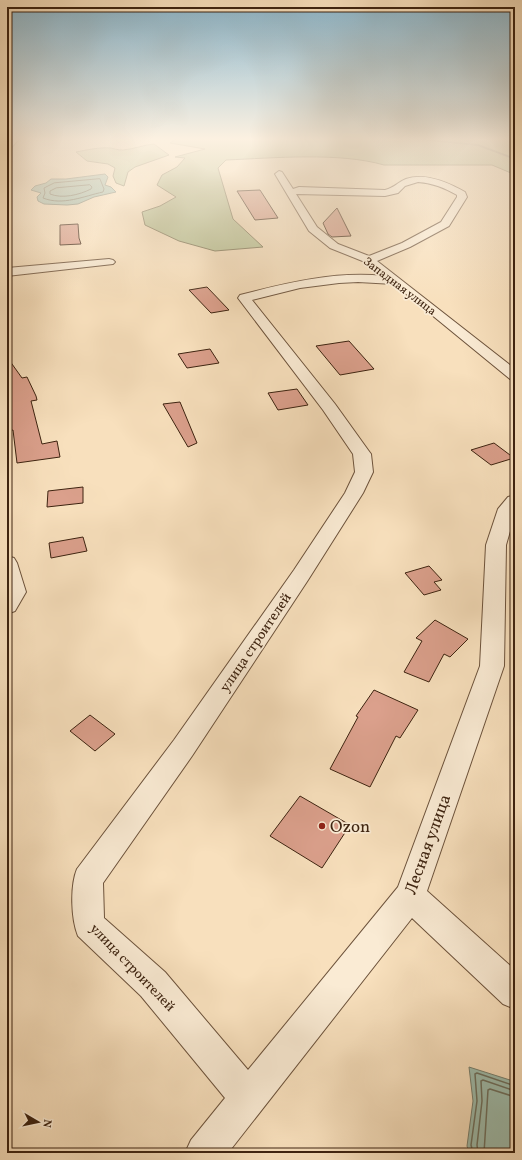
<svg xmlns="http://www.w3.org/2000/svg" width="522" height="1160" font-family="Vollkorn,serif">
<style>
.green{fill:#b9c394;stroke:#7b7352}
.water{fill:#9ebdad;stroke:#777f6e}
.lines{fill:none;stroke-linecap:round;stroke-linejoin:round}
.shore-far1{stroke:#6e705e;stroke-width:1}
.shore{stroke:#6e705e;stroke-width:1.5}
.stream{fill:#777f6e;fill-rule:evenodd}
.building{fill:#dba08c;stroke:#3d2310}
.minor-casing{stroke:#6c523b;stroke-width:2}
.minor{fill:#faebd4;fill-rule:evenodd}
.poi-dot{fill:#8f2418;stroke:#faebd4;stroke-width:1.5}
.labels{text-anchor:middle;stroke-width:3.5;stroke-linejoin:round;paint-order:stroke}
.far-street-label{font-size:12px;fill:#3d2310;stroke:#faebd4}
.street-label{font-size:14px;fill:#3d2310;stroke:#faebd4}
.near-poi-label{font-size:17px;fill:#3d2310;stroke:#faebd4;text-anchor:start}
.near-street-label{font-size:17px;fill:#3d2310;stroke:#faebd4}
</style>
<rect width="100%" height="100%" fill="#f8e0bd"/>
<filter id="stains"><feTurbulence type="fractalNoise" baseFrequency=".005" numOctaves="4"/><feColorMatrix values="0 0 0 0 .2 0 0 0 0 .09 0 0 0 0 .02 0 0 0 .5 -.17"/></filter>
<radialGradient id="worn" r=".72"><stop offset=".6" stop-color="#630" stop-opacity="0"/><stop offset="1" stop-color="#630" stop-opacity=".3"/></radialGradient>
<path class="green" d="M176 139H515V178L511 173 492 165H384C339 152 274 158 226 160L218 168 233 219 263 247 215 251 179 241 145 225 142 212 160 206 176 197 157 185 162 175 177 167 185 158 175 157 205 149 170 143Z
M154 144 169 155 135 167 128 172 124 186 116 183 113 176 115 168 108 164 87 161 76 152C87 150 99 147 111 148 115 149 118 150 123 150 134 149 143 145 154 144Z"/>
<path class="water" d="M105 174 108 177 105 185 111 187 116 192 94 197 78 204 67 205 44 204 38 201 37 197 41 193 31 190 35 186 46 183 51 179H66Z
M469 1067 513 1081 515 1087V1153H469L467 1146 473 1101Z"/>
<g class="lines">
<path class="shore-far1" d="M100 179 104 189 103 192C84 196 63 206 43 198L45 193 44 188 54 183Z
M90 185 92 187 91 189C79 195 62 199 50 194V191L56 188Z"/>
<path class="shore" d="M473 1153 471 1145 477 1101 475 1074 477 1073 515 1086
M478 1153 477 1145 482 1101 481 1081 483 1080 515 1091
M484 1153 488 1090 490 1089 515 1097"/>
<path class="stream" d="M412 139H422L478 144 515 158V160L478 146Z"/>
</g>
<path class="building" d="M260 190 278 218 255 220 237 191Z
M337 208 351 236 332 237 328 234 323 223Z
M78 224 79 238 81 244 60 245V225Z
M207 287 229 310 211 313 189 290Z
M349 341 374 369 340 375 316 346Z
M210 349 219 363 187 368 178 354Z
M7 357 22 378 27 377 36 396 37 400 31 401 42 444 57 441 60 457 17 463 13 430 7 431Z
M297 389 308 405 278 410 268 393Z
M180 402 197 443 188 447 163 404Z
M494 443 514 458 491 465 471 450Z
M83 487V503L47 507 48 491Z
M83 537 87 551 51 558 49 543Z
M429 566 442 580 434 582 441 590 424 595 405 573Z
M435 620 468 639 450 657 444 654 429 682 404 672 422 641 416 638Z
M374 690 418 710 400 738 396 736 370 787 330 769 358 717 356 716Z
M90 715 115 734 95 751 70 731Z
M300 796 350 825 322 868 270 836Z"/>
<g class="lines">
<g class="minor-casing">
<path id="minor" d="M10 139H19L10 149H7V142Z
M279 171 282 172 293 189 299 187 385 190C394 188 398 182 406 179 426 172 449 183 465 192L467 197 449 226 410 247 377 261 515 369V380L510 379 394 284 358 282 339 283 300 288 252 300 335 404 368 450 371 454 373 472 363 493 308 580 192 756 103 883 104 918 165 972 248 1070 398 887 480 666 486 545 498 509 508 497 515 495V514L506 545 504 666 427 891 515 970V1009L503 1004 412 918 228 1153H185L191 1140 225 1098 141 996 78 936C71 919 70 886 77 869L174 740 294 570 345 493 355 472 353 454 323 410 238 298 240 295C286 283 335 271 384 276L365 262 330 248 309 231 275 174ZM418 182C433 183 445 188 457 195V197L441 222 402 243 369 256 338 244 317 227 296 194 385 196 398 193 405 186Z
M109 259 113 260 115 262 113 264 7 276V268Z
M7 556 14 558 17 563 26 592 15 611 7 614Z"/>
</g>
<use href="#minor" class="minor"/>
</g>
<linearGradient id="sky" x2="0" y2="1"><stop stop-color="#8ab8d0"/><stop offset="0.46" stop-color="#fcf1e1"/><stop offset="1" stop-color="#fcf1e1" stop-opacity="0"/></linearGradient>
<rect width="522" height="302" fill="url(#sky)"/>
<circle class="poi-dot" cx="322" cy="826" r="4"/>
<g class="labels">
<g class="far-street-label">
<text transform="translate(400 286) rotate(37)" y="4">Западная улица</text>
</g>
<g class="street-label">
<text transform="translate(255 642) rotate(-56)" y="5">улица строителей</text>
<text transform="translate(133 967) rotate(46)" y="5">улица строителей</text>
</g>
<g class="near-poi-label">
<text x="330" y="832">Ozon</text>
</g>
<g class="near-street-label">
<text transform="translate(427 844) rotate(-70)" y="6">Лесная улица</text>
</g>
</g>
<rect width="522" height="1160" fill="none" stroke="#f8e0bd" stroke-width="24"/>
<rect x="8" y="8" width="506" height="1144" fill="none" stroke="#3d2310" stroke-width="2"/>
<rect x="12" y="12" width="498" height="1136" fill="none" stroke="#3d2310"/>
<g transform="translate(38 1122) rotate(99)" stroke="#faebd4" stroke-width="3" paint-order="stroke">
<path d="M0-3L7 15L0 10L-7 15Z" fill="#3d2310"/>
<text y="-6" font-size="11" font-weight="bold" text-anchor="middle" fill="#3d2310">N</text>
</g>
<rect width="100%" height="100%" filter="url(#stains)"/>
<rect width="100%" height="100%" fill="url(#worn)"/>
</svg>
